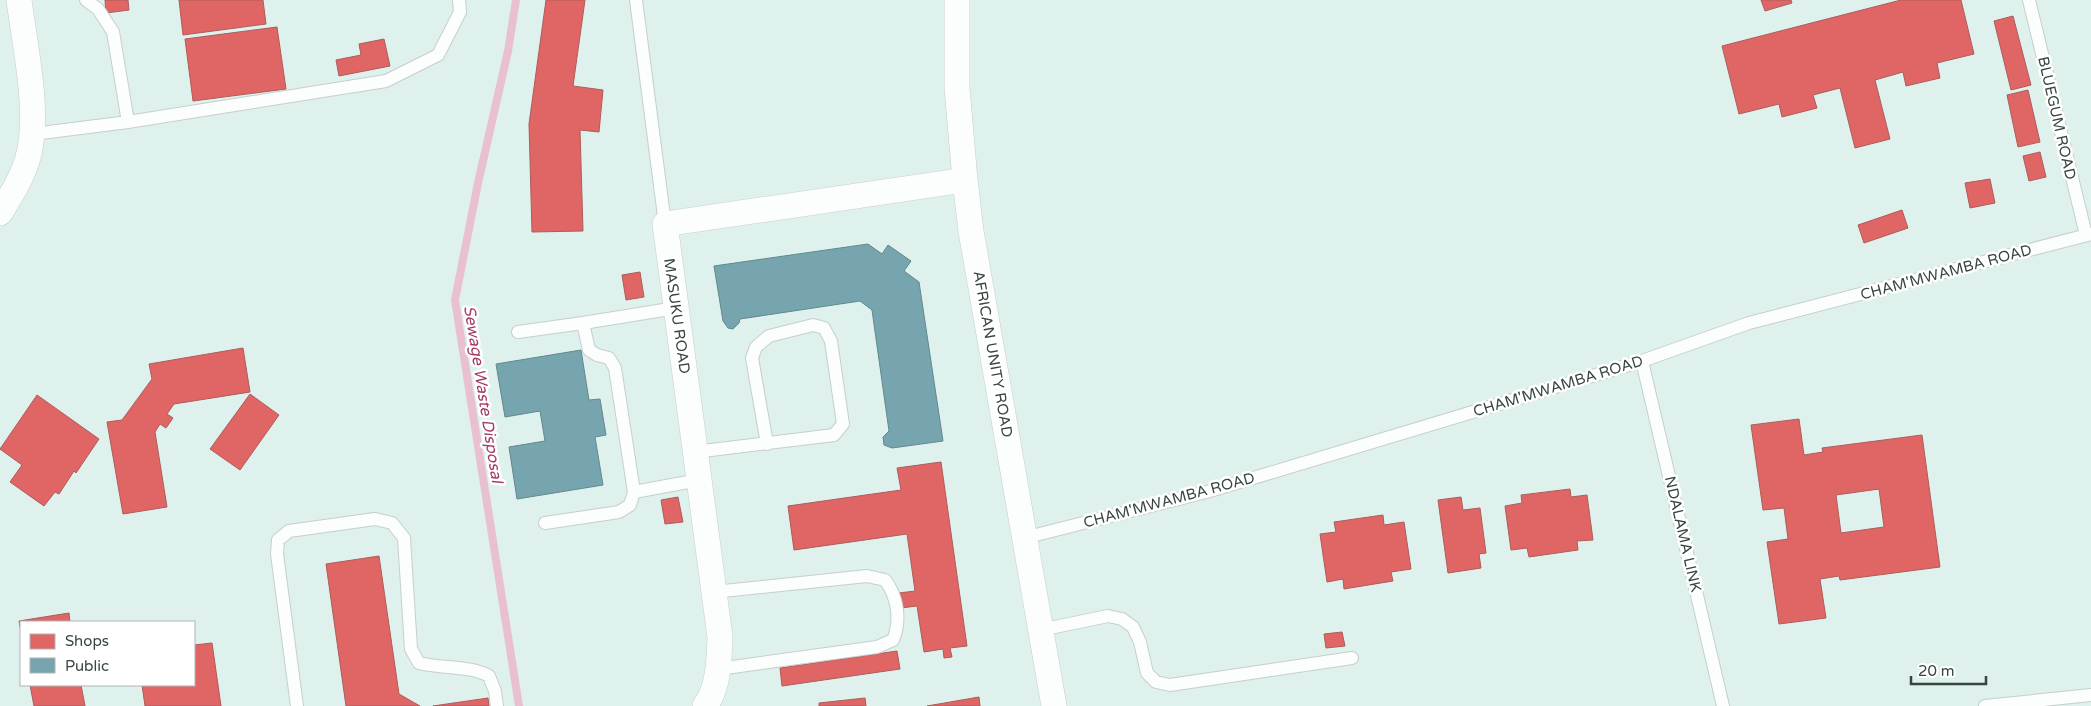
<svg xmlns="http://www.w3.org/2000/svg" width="2091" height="706" font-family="'Varela Round',sans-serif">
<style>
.commercial{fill:#def1ec;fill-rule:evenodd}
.shops{fill:#e06666;stroke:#ad5c5b;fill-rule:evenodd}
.public{fill:#76a5af;stroke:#63888e}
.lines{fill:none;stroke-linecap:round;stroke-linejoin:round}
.stream{stroke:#e9bfd2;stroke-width:8}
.lane-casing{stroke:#c8cecd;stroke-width:14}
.street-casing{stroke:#c8cecd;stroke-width:26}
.lane{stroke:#fcfdfd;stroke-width:12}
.street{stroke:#fcfdfd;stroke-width:25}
.labels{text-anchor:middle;stroke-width:5;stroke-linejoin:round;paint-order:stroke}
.street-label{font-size:15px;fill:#374541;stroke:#fff}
.water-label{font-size:16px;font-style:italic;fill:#a63b69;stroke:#fff}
</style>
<rect width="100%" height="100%" fill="#eaf0ef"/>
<path class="commercial" d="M0 0H2091V706H0ZM21 622H194V685H21Z"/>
<path class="shops" d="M105 0H128L129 10 106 13Z
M179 0H263L266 24 183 35Z
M546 0H585L573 86 603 90 599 132 580 130 583 231 532 232 529 124Z
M1761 0H1791L1792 3 1765 11Z
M1901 0H1961L1974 54 1937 63 1940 78 1906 86 1903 72 1875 80 1890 139 1855 148 1840 88 1813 95 1817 108 1782 117 1779 104 1739 114 1722 46Z
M2013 16 2031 85 2011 90 1994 21Z
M277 27 286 89 193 101 185 39Z
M384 39 390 66 339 76 336 60 361 55 359 44Z
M2028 90 2040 142 2018 147 2007 95Z
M2040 152 2046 177 2029 181 2023 156Z
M1990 179 1995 203 1970 208 1965 183Z
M1902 210 1908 228 1864 243 1858 225Z
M640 272 644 297 626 300 622 275Z
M243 348 250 392 174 404 167 414 173 418 166 428 160 424 155 432 167 507 123 514 107 422 122 420 152 379 149 364Z
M250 394 279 415 240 470 210 449Z
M37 395 99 439 76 473 74 471 59 494 55 492 44 506 10 482 22 465 0 449Z
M1799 419 1804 455 1823 452 1822 448 1922 435 1940 567 1840 580 1839 576 1820 579 1826 618 1779 624 1767 542 1788 539 1784 508 1763 510 1751 425ZM1879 489 1884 527 1841 533 1836 495Z
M941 462 967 646 950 648 952 657 944 658 943 649 924 652 917 606 901 608 899 593 915 591 907 534 794 550 788 506 901 490 897 468Z
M1570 489 1571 497 1587 495 1593 540 1577 541 1578 550 1529 557 1527 548 1511 550 1505 506 1522 503 1521 495Z
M678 497 683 522 665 524 661 500Z
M1461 497 1463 510 1480 508 1486 553 1479 554 1481 568 1448 573 1438 500Z
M1383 515 1384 525 1404 522 1411 569 1391 572 1393 581 1344 589 1343 579 1327 582 1320 534 1336 532 1334 522Z
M379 556 399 694 420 706H346L326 564Z
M69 613 70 622H21V632L19 621Z
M1342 632 1345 646 1326 648 1324 634Z
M212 643 221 706H145L142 685H194V645Z
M897 651 900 669 782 686 780 668Z
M30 685H81L85 706H34Z
M979 697 980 706H927Z
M488 698 489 706H433Z
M865 698 866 706H819V703Z"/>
<path class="public" d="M868 244 882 254 888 245 911 261 904 271 919 282 943 441 892 448 884 445 883 437 889 431 872 310 860 301 740 319 739 323 733 329 728 328 723 321 714 266Z
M581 350 589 400 600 399 606 435 595 437 603 485 517 499 509 447 545 441 540 411 505 417 496 364Z"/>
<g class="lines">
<path class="stream" d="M516 0 508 51 478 183 455 300 519 706"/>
<g class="lane-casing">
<path id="lane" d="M86 0 98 9 113 32 128 122
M636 0 665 224
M2029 0 2086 235
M33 134 128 122 386 81 438 55 460 12 459 0
M583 323 676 308
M518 332 583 323 589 350 597 355 609 358 615 368 634 492 630 505 619 512 545 523
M1642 361 1723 706
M695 452 834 435 843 424 831 341 824 328 813 325 769 336 756 347 752 358 767 444
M634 492 699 480
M1024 538 1210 491 1642 361 1749 323 2091 234
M714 592 867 576 885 580C898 597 901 621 893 640L877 647 718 669
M1040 630 1108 616 1122 619 1133 627 1140 642 1147 673 1156 682 1170 685 1352 658
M297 706 277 554 278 540 289 531 375 519 392 523 404 538 411 649 419 663C442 669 468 665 489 676L495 691 497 706
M1985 706 2091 695"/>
</g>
<g class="street-casing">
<path id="street" d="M957 0V88L965 180 971 231 1054 706
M0 213C10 197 21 180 27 161 41 117 25 47 19 0
M705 706C719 687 719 660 720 637L665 224 965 180"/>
</g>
<use href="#lane" class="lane"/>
<use href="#street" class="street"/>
</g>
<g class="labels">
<g class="street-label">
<text transform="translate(2057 118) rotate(77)" y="5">BLUEGUM ROAD</text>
<text transform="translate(1946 272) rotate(-15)" y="5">CHAM'MWAMBA ROAD</text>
<text transform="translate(677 316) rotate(82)" y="5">MASUKU ROAD</text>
<text transform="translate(993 354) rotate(80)" y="5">AFRICAN UNITY ROAD</text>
<text transform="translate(1558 386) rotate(-17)" y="5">CHAM'MWAMBA ROAD</text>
<text transform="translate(1169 500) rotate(-15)" y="5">CHAM'MWAMBA ROAD</text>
<text transform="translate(1683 534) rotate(77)" y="5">NDALAMA LINK</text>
</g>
<g class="water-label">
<text transform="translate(484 394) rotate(81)" y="6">Sewage Waste Disposal</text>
</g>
</g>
<rect x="20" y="621" width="175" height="65" fill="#ffffff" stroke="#afb5b3"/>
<rect x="30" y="634" width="25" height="15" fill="#e06666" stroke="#afb5b3"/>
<text x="65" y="646" font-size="15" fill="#374541">Shops</text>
<rect x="30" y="658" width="25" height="15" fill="#76a5af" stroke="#afb5b3"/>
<text x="65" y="671" font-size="15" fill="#374541">Public</text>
<path d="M1911 676v8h75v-8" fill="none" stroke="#374541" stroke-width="2.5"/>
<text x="1918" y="676" font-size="15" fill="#374541" stroke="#ffffff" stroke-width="4" paint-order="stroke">20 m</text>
</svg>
